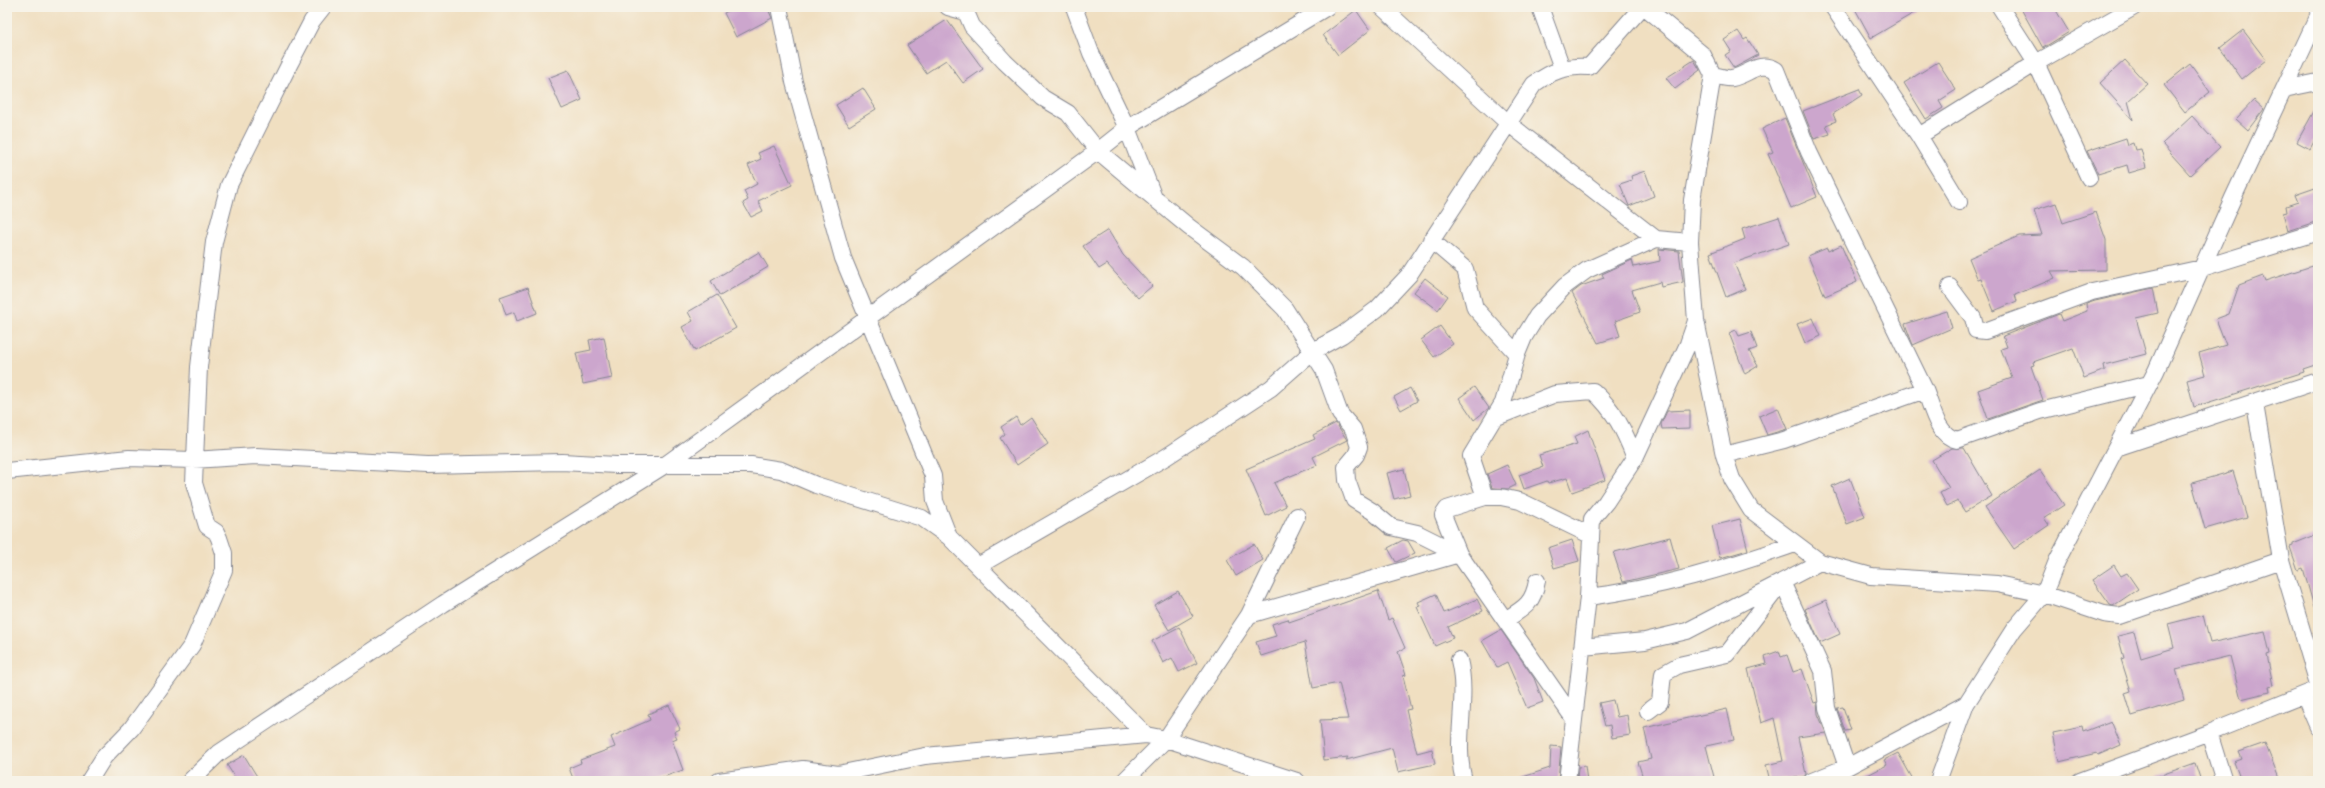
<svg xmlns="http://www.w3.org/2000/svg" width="2325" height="788" font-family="'Patrick Hand',sans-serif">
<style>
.building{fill:#cca6cd}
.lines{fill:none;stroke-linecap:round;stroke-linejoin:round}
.street-casing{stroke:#868790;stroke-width:18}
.street{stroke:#fff;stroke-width:16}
</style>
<rect width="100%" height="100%" fill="#f7f3e8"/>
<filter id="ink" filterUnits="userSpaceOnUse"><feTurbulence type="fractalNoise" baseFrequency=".025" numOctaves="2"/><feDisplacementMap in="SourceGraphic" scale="8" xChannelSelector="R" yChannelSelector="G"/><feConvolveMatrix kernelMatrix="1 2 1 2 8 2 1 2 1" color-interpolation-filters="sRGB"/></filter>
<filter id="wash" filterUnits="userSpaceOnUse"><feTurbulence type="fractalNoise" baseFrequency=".012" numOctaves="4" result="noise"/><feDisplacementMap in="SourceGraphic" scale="16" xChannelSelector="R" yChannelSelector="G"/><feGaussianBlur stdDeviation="0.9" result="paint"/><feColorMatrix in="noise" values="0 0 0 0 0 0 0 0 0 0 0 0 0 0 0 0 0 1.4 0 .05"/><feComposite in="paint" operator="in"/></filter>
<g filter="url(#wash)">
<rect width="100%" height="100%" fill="#f0dfc1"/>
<g id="blocks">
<path class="building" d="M736 7H767L772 18 736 37 724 13Z
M1854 7H1924L1871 38Z
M2020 7H2054L2069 32 2043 48Z
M1356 10 1370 30 1338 55 1323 35Z
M947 20 983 69 963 83 946 60 926 73 907 45Z
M2243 30 2266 60 2242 79 2220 48Z
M1738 31 1744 40 1747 38 1758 55 1734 68 1725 55 1731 51 1724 40Z
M1694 60 1700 70 1675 89 1666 78Z
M2125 60 2147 84 2128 101 2133 120 2100 83Z
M1938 62 1956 90 1939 101 1943 108 1926 119 1904 83Z
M2190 64 2210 92 2185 112 2164 85Z
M568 70 582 100 562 109 548 78Z
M863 88 876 109 849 126 836 105Z
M1859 89 1862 95 1833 114 1836 121 1826 125 1830 134 1814 139 1803 111Z
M2254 100 2264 109 2248 130 2236 119Z
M2318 104V134L2310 149 2297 142Z
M2192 116 2220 147 2190 175 2162 144Z
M1785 118 1817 197 1791 208 1768 154 1773 152 1762 129Z
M2126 138 2128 145 2133 143 2135 150 2141 149 2146 168 2129 173 2127 165 2098 174 2087 151Z
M774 146 792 185 758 201 763 211 751 217 743 203 748 200 744 191 757 184 748 165 761 159 758 153Z
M1645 171 1654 196 1629 206 1620 184 1632 180 1631 176Z
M2318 187V221L2288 231 2283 213 2287 212 2286 206 2298 202 2295 195Z
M2056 203 2063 223 2096 212 2106 240V270L2051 271 2055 278 2015 295 2017 301 1994 311 1981 279 1978 280 1969 258 2019 236 2042 235 2034 210Z
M1779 217 1789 244 1734 263 1745 289 1726 297 1710 253 1745 239 1742 229Z
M1108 230 1123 255 1152 286 1138 298 1107 264 1099 269 1083 246Z
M1841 245 1857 282 1825 296 1808 256 1827 248 1828 251Z
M1659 249 1679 251 1683 282 1661 287 1660 282 1632 290 1640 312 1615 321 1620 336 1598 343 1572 293 1581 286 1604 278 1602 274 1632 260 1634 267 1660 261Z
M759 252 768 267 720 296 711 281Z
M2318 264V364L2303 369 2304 372 2194 407 2187 380 2205 375 2199 353 2226 345 2216 319 2229 314 2239 285 2263 276 2265 281Z
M1425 278 1448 296 1438 310 1414 292Z
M528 287 537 313 517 321 514 312 506 315 500 297Z
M2153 288 2158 313 2136 318 2146 354 2104 365 2105 370 2084 378 2073 348 2033 362 2034 365 2031 366 2043 400 1988 419 1978 390 2012 378 2001 349 2007 347 2003 336 2059 314 2062 321 2087 311 2086 304 2095 301Z
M717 295 736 328 695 351 682 327 693 321 688 312Z
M1947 311 1952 328 1913 345 1905 324Z
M1813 318 1821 336 1805 343 1797 324Z
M1440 326 1453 344 1434 357 1421 340Z
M1736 330 1739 336 1751 332 1757 348 1749 351 1758 366 1745 374 1729 333Z
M604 337 612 378 583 384 576 353 591 350 589 340Z
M1474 387 1489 408 1474 420 1459 398Z
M1410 388 1417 401 1401 410 1394 397Z
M1778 408 1787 429 1767 435 1759 416Z
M1690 410V428L1662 429 1661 424 1667 411Z
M1016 417 1020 425 1031 417 1048 444 1017 465 1000 438 1005 434 1001 427Z
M1336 423 1347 440 1313 457 1317 465 1274 483 1286 506 1266 516 1246 469 1315 439 1313 435Z
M1588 430 1605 480 1572 492 1567 478 1548 483 1547 481 1524 489 1519 475 1543 467 1539 455 1577 444 1574 437Z
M1952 448H1964L1992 496 1965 512 1958 501 1947 506 1940 493 1949 488 1932 460Z
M1507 465 1516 485 1508 489 1492 488 1487 474Z
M1404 469 1410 495 1394 499 1387 473Z
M2040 470 2064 505 2044 518 2049 525 2014 549 1985 507Z
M2233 471 2247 517 2205 529 2192 483Z
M1850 478 1865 517 1847 524 1832 486Z
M1740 519 1748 550 1720 558 1712 526Z
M2318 534V606L2314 607 2303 568 2298 570 2290 547 2293 546V544Z
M1670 537 1679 569 1623 582 1614 555 1615 552Z
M1403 540 1408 541 1415 553 1396 562 1388 548Z
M1572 540 1579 561 1554 568 1548 548Z
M1254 544 1263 560 1236 576 1227 560Z
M2114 565 2121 576 2127 573 2138 589 2113 606 2110 605 2092 580Z
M1178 591 1193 616 1169 630 1154 605Z
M1378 591 1388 620 1392 618 1405 648 1398 652 1406 675 1403 676 1411 709 1406 710 1417 753 1432 749 1435 764 1398 772 1392 748 1346 760 1348 757 1324 760 1320 720 1348 719 1339 683 1313 688 1305 642 1261 656 1256 642 1276 636 1272 624 1288 619 1289 622Z
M1436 594 1444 613 1477 599 1483 611 1448 627 1453 638 1435 646 1417 607 1420 606 1418 602Z
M1826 600 1840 634 1820 643 1805 609Z
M2203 615 2210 643 2265 631 2270 654 2267 655 2273 685 2269 686 2270 692 2241 699 2230 656 2176 669 2184 700 2132 716 2125 693 2131 691 2121 659 2124 658 2118 636 2134 632 2141 658 2174 648 2168 624Z
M1179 627 1197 663 1179 672 1172 658 1163 663 1152 641Z
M1501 630 1534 678 1543 702 1527 708 1507 662 1497 667 1482 641Z
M1779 651 1781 657 1787 655 1793 672 1802 669 1814 703 1817 702 1818 714 1826 733 1798 737 1806 774 1804 777 1770 781 1766 765 1783 761 1774 718 1761 723 1748 669 1767 664 1765 656Z
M1613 700 1617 717 1627 715 1630 735 1612 738 1610 725 1605 726 1599 703Z
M669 705 680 729 674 732 677 738 672 740 683 770 652 781H574L569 768 581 763 580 760 615 747 611 737 650 720 648 714Z
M1843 707 1851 730 1845 731 1837 708Z
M1727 709 1734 740 1706 746 1715 781H1644L1638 762 1651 759 1644 728Z
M2111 721 2121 745 2098 755 2097 753 2059 762 2053 733 2082 727 2083 732Z
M2265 743 2280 781H2241L2234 762 2242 759 2239 752Z
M1551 746 1561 747 1558 781H1521L1520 778 1550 768Z
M1898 753 1914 781H1856L1887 765 1884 760Z
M244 755 253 770 260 781H237L227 765Z
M2195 763 2201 781H2151L2150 779Z
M1585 766 1587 781H1577L1578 767Z"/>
</g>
</g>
<g filter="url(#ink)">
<use href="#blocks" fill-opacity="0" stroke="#868790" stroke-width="1"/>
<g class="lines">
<g class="street-casing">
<path id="street" d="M779 7 794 82 843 258 933 476 935 501 949 537
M948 7 966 12 972 26 1005 62 1043 98 1068 113 1098 151 1153 197
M1074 7 1091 53 1127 128 1154 198 1189 227 1243 267 1285 309 1324 370 1340 414 1353 429 1359 447 1356 455 1346 467 1347 480 1354 500 1372 511 1391 527 1417 533 1459 554 1249 615
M1382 7 1508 123 1656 239
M1540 7 1562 68
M1833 7 1919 136 1959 202
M2000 7 2036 63 2089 178
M1713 75C1718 76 1726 79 1732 78 1748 75 1759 60 1776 70L1809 152 1925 390C1932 407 1937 436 1957 440L2040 411 2149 384
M2284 89 2318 82
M1919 136 2036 63 2134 7
M1431 240 1465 269 1475 308 1517 354
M1950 287 1973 318 1976 330 1985 331 2092 292 2202 268 2318 232
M1696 321 1724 455 1732 479 1751 510 1820 562 1871 576 1997 584 2044 594 2104 614 2119 616 2281 560
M2255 404 2281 560 2318 684
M1494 418 1555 394 1593 391C1615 411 1624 430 1635 458
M2116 448 2318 381
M1724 455 1784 440 1925 390
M7 471 129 458 193 460 256 456 428 465 562 462 616 465H751L781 470 816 485 922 518 949 537 1146 735
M1485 497 1471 456 1503 403 1517 354 1524 337 1537 316 1565 286 1587 270 1656 239 1690 242
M978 566 1166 457 1271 388 1313 351 1342 335 1377 309 1409 275 1534 84C1552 71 1567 65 1589 67L1642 7
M1588 597C1660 588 1727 568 1795 544
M1505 620C1524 608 1533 604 1537 581
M1582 647 1645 641 1687 631 1820 562
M1459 660C1469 700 1453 741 1464 781
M2304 695 2318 727
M1648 711 1660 702 1663 674 1679 665 1727 654 1782 582 1823 671 1827 708 1847 767
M1574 719 1459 554 1443 515 1447 509 1485 497H1501L1520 501 1590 535
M2209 733 2224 781
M89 781 104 757 131 729 192 645 224 570V553L219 538 216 532 207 526 194 483 199 367 214 242 229 185 289 65 312 21 323 7
M190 781 219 753 443 604 665 465 1098 151 1127 128 1327 7
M719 781 803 769 838 774 925 756 1146 735 1166 739 1297 781
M1124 781 1166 739 1249 615 1297 516
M1567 781 1588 597 1592 519 1606 502 1635 458 1688 344 1696 321 1690 242 1692 200 1713 75 1703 55 1645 7
M1812 781 1847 767 1966 704
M1938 781 1966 704 2014 629 2044 594 2057 561 2156 371 2233 198 2318 16
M2080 781 2209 733 2318 689"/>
</g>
<use href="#street" class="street"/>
</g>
</g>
<rect width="2325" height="788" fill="none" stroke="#f7f3e8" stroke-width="24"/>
</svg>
